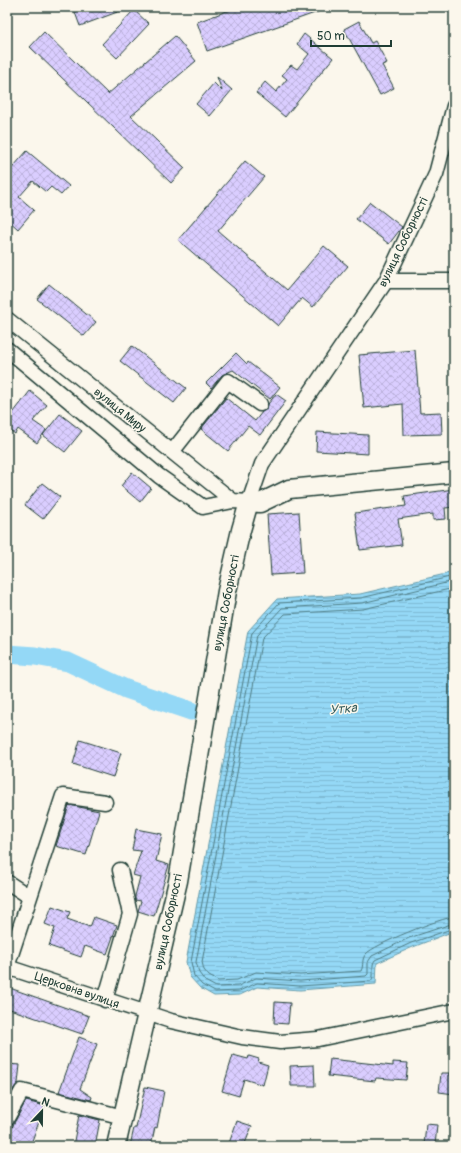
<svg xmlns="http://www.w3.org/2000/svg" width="461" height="1153" font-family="Pangolin,sans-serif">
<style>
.water{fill:url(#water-rules);stroke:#659aa8}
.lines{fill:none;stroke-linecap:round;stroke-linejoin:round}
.shore{stroke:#4e7b82;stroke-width:1}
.river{stroke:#94d8f6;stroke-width:19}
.building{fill:url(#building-cross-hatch);stroke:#1f3d34}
.minor-casing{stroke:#1f3d34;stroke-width:17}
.major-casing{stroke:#1f3d34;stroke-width:21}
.minor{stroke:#fbf7ec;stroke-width:14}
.major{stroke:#fbf7ec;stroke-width:18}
.labels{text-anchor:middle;stroke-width:3;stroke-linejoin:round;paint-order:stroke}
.street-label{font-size:12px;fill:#1f3d34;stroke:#fbf7ec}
.water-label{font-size:13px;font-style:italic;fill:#365c5b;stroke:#fbf7ec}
</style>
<defs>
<pattern id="water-rules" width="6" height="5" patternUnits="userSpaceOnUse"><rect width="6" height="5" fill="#94d8f6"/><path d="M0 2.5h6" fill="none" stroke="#7fbad4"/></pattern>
<pattern id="building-cross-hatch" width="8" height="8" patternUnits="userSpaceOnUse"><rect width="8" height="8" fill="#dacdff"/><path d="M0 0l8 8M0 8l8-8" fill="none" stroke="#bbb1db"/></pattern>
</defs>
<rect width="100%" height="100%" fill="#fbf7ec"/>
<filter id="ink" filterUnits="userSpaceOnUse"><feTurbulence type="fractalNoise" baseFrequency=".025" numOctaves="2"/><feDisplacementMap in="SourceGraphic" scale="8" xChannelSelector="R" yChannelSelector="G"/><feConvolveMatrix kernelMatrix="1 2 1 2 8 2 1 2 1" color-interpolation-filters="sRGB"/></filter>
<g filter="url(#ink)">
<path class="water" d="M454 572V931L413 947 377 963 376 984 300 990 257 987 240 995 214 996 200 988 190 977 186 962 248 631 277 599 360 594Z"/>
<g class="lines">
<path class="shore" d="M454 576 361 598 279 603 252 633 191 962 194 976 202 985 215 992 239 991 257 983 300 986 371 981C376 975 370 966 375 960L411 943 454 928
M454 581 362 603 282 608 257 635 196 962 199 973 205 981 216 987 238 986 256 978 300 981 366 976 368 974V962L372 956 409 938 454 923
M454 588 363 609 285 614 262 638 202 962 204 970 209 976 218 981 237 980 256 972 300 975 361 971C364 966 361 959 366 954 373 945 442 917 454 917"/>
<path class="river" d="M7 654 35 656 68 662 126 689 191 711"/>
</g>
<path class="building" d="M73 7H128V8L80 26Z
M238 7H329V8L207 51 197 22Z
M134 10 149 24 117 58 102 44Z
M359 21 371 43 375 41 387 63 382 65 394 88 380 95 344 29Z
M44 32 108 94 175 36 196 61 131 116 185 168 171 183 30 47Z
M304 34 333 58 285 117 256 93 265 82 276 92 287 79 282 75 291 65 297 69 309 54 297 44Z
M217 77 232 90 210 116 196 104 214 83 222 91Z
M27 151 69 186 61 195 51 187 46 192 33 181 19 197 34 210 18 229 7 219V174Z
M245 161 264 177 218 231 287 290 324 246 348 266 313 307 302 298 278 326 178 240Z
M370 202 402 227 389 244 356 219Z
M49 284 96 322 84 336 37 299Z
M132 346 186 388 174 403 120 361Z
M415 350 420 413 441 412 442 434 404 435 403 404 364 408 359 355Z
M236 353 247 364 248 362 280 387 270 399 233 370 222 375 211 388 206 383Z
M30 391 47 405 33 421 46 430 37 443 18 429 15 434 7 428V421Z
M276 394 286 401 260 435 248 426 228 451 201 429 226 398 255 421 262 412 267 409 268 404Z
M60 414 82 431 65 452 43 435Z
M317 432 368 435V454L316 451Z
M132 472 151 488 140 502 121 486Z
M42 483 60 497 43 519 25 505Z
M454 489V507L445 508 446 519 433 520V514L398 519 402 545 360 550 355 513 406 506 404 496Z
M299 512 303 573 271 575 267 514Z
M80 740 121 753 113 777 73 764Z
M69 805 99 811 86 855 56 846Z
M136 829 162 834 156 861 169 865 154 916 138 911 141 901 135 900V896L140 877 133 875 141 851 132 850Z
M52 906 70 912 67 919 90 927 94 917 117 925 107 954 85 946 81 957 49 946 55 928 45 924Z
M7 987 89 1016 82 1034 7 1008Z
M275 1002 290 1003 288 1024 274 1023Z
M79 1037 97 1044 80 1089 92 1097 91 1100 59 1092Z
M233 1055 248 1059 249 1056 259 1059 258 1062 268 1065 263 1085 244 1079 239 1096 222 1091Z
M330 1059 393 1066V1062L408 1063 406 1080 376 1078 375 1081 328 1076Z
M7 1064 20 1065 18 1083 12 1091 7 1090Z
M314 1065 315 1086H291L290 1066Z
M441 1073H450V1076H454V1094L439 1092Z
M145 1087 164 1091 157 1128 155 1127 151 1146H130L134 1128H136Z
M26 1101 45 1106 30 1146H7V1141L14 1123Z
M79 1115 100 1120 95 1146H73Z
M237 1121 252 1126 244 1146H228Z
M426 1124 437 1125 435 1146H424Z"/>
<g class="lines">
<g class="minor-casing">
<path id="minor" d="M386 281H454
M7 319 233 501
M7 349 159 476 203 507 233 501 249 502 262 464 386 281 436 174 454 106
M172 452 228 381 260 404
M7 882 30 897
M7 967 171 1021 242 1037 280 1042 318 1039 454 1011
M7 967 63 796 105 802
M105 1000 130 914 120 870
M7 1118 22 1091 123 1117"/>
</g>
<g class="major-casing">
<path id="major" d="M116 1146 178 881 227 591 241 530 249 502 260 503 289 489 454 473"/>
</g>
<use href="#minor" class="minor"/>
<use href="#major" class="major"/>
</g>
</g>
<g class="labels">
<g class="street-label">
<text transform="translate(403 242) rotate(-64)" y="4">вулиця Соборності</text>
<text transform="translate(120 410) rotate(39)" y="4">вулиця Миру</text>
<text transform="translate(226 603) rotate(-79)" y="4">вулиця Соборності</text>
<text transform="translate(168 922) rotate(-78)" y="4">вулиця Соборності</text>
<text transform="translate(77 990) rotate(19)" y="4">Церковна вулиця</text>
</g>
<g class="water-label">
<text transform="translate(343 708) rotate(-5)" y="5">Утка</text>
</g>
</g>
<rect width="461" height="1153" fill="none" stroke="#fbf7ec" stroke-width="24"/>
<rect x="12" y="12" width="437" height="1129" fill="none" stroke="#1f3d34" stroke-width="1.5" filter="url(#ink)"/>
<g transform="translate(42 1111) rotate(22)" stroke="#fbf7ec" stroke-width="3" paint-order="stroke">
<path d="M0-3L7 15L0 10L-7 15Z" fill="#1f3d34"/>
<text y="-6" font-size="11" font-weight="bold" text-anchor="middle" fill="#1f3d34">N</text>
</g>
<path d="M311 40v6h80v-6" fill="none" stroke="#1f3d34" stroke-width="2"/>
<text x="317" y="40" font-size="12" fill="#1f3d34" stroke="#fbf7ec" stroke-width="3" paint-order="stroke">50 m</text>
</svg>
